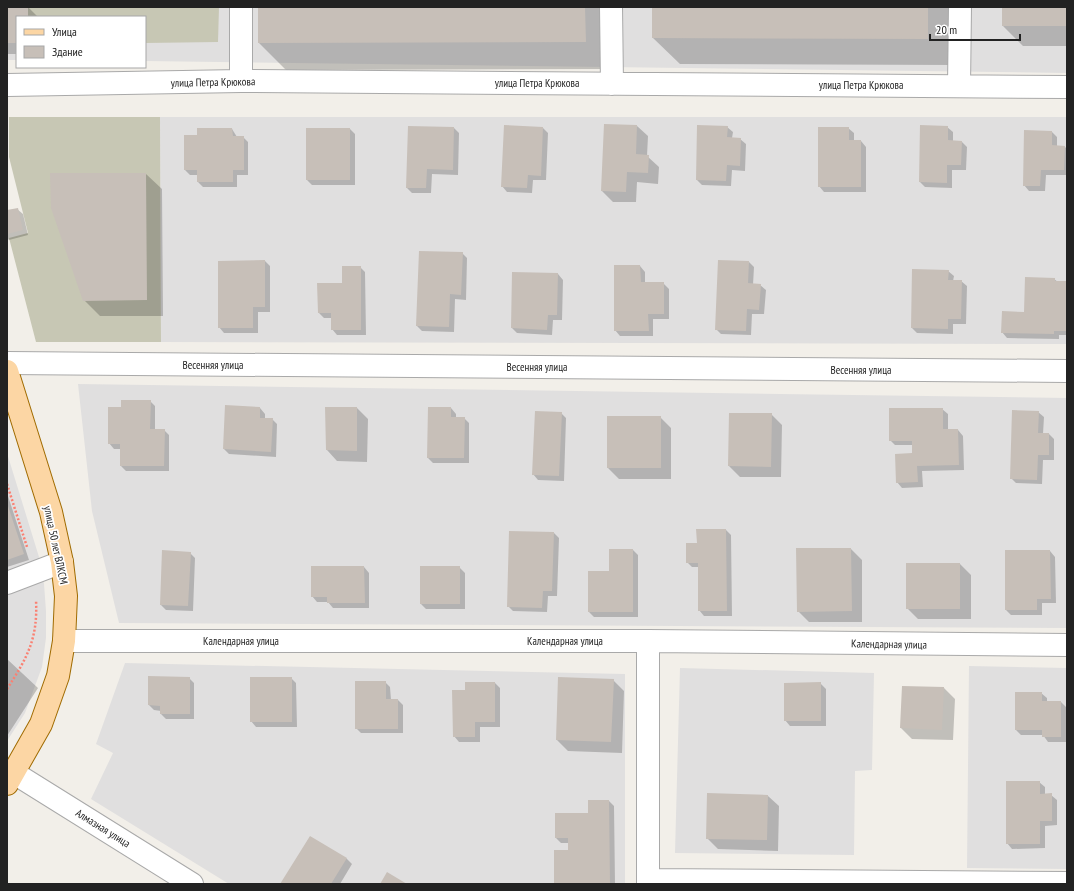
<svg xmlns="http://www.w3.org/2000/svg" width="1074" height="891" font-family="'PT Sans Narrow',sans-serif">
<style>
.residential{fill:#e0dfdf}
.construction{fill:#c7c7b4}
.shadow{fill:#0003}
.building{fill:#c7bfb8}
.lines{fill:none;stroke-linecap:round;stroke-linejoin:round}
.minor-casing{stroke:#a9a9a9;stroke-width:24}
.major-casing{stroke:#a06b00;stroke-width:24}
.path{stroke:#fa8072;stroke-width:2.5;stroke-dasharray:2 2;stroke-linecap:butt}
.minor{stroke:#fff;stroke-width:22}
.major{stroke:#fcd6a4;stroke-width:22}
.labels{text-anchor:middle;stroke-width:3.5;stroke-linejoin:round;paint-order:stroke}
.street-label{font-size:11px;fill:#222;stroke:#fff}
</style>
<rect width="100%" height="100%" fill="#f2efe9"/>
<path class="residential" d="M7 7H1067V73L145 61V17H17V60H7Z
M160 117H1067V344L161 342Z
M78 384 1067 398V628L119 623 92 511Z
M7 453 39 557 44 584 46 611V638L42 667 25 713 7 741Z
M125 663 625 674V884H229L91 799 113 753 96 744Z
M969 666 1067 668V869L967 868Z
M680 668 874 673 872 770 855 771 854 855 675 853Z"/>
<path class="construction" d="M28 7H219L218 42 145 43V17H28Z
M9 117H160L161 342H36L9 238 28 233 9 157Z"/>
<path class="shadow" d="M7 7H28L38 17H17V54H7Z
M259 7H608L612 69 286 70 259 43Z
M653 7H954L955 65 680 64 653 38Z
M1003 7H1067V46H1023L1003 26Z
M637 126 648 136 647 156 659 167 658 184 637 182 636 202H613L602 191Z
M727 127 733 132 732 138 740 139 746 144 745 171 732 170 731 186 702 185 697 180Z
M947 127 953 132V141L962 142 967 147 966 170H952V188L925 187 920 182Z
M454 128 459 133 458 175 432 174 431 193H412L407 188Z
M543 128 548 133 546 180H533L532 193 507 192 502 186Z
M848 128 854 133V141H861L866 147V192H824L819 186Z
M232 129 237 137H243L248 142V175H237V187H203L198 182V175H190L185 170Z
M350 129 355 134V185H312L307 180Z
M1052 132 1057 137V146L1065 147 1067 149V175H1046L1045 191H1029L1024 185Z
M146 174 162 189 163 316H100L84 300Z
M17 209 23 214 28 235 9 240 7 238V211Z
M462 253 467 258 466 300 455 299 454 332 422 331 417 326Z
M265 261 270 266V312H258V333H224L219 327Z
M749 262 754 267 753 285H760L766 290 764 314H752L751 335 721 334 716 329Z
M640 266 645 272V283H663L669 289V319H653V336H620L615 330Z
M360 267 365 272 366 335H337L332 329V318H324L319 313 343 284Z
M948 271 954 276 953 281H961L967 286 966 324H953V334L917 333 912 328Z
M513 273 558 274 563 280 562 320H553L552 335 517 333 512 328Z
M1054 279 1058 282H1067V335H1059V339L1007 338 1002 332 1025 313Z
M150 401 155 406V430H164L169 435V471H126L121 466V449H114L109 443 122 408Z
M260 408 265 414V419H272L277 424 276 457 229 454 224 449Z
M357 408 368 419 367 462 337 461 327 450Z
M451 408 456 414V418H464L469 423V463H433L428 458Z
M942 409 948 414V430H958L963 436 964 470 922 471 923 487 902 488 897 482 913 454V445H895L890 440Z
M1038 412 1044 417 1043 434H1049L1054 439V460H1043L1042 484 1016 483 1011 478Z
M561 413 566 418 564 481 538 480 533 474Z
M771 414 782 425 781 477H740L729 466Z
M660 417 671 428V479H619L608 468Z
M7 493 29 560 7 567Z
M726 530 731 535 732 616H704L699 610V567H692L687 562 698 544Z
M554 533 559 538 557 596H548L547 612 513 611 508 606Z
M851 549 862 560V622H809L798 611Z
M633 550 638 555V617H594L589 612Z
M1050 551 1055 557 1056 603H1042V615H1011L1006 610Z
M190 553 195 558 193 611 166 610 161 605Z
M960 564 971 575V619H918L907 608Z
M364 567 369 573V608H333L328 602H317L312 596Z
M421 567H459L465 573V609H426L421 604Z
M7 659 38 688 7 736Z
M149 677 189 678 194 683V719H166L161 714V711L154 710 149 705Z
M291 678 296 683 297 727H256L251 721Z
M559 678 613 680 624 691 622 753 568 751 557 740Z
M385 682 390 687 391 700H398L403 705V733H361L356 728Z
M495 683 500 688V727H480V742H459L454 736 466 691Z
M820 683 826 689V726H790L785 720Z
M944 688 955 699 953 740 912 739 901 728Z
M1041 693 1047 698V702H1061L1066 707V742H1048L1043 735H1021L1016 730Z
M1039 782 1045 787V795H1051L1057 800V825L1045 826V848L1012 849 1007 843Z
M768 796 779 806 778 851 718 849 707 838Z
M609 801 614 806 615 884H555L569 851V843H561L556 838Z
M310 837 347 859 352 864 340 884H281Z"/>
<path class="building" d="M7 7H28V17H17V43H7Z
M258 7H585L586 42 258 43Z
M652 7H928V39L652 38Z
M1002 7H1067V26H1002Z
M604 124 637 125 636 154 649 155 648 173 627 172 626 192 601 191Z
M504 125 543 127 541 176 528 175 527 188 501 187Z
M697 125 728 126 727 137 741 138 740 166 727 165 726 181 696 180Z
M920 125 948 126V140L962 141 961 165H947V183L919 182Z
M408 126 454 127 453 170 427 169 426 188H406Z
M818 127H849V140H861V187H818Z
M197 128H232L233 136H244V170H233V182H197V170H184V135H197Z
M306 128H350V180H306Z
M1024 130 1052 131V145L1065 146 1064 170H1041L1040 186H1023Z
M50 173H146L147 300 83 301 51 208Z
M18 208 23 230 7 234V210Z
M419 251 463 252 461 295 450 294 449 327 416 326Z
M265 260V307H253V328H218V261Z
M718 260 749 261 748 283 761 284 759 310 747 309 746 331 715 330Z
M614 265H640L641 282H664V314H648L649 331H614Z
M342 266H361V330H331V313H318L317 283H342Z
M912 269 949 270 948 280H962L961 319H948V329L911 328Z
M512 272 558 273 557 315H548L547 330 511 328Z
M1025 277 1055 278V281H1067V331H1054V334L1001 333 1002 311 1024 312Z
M121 400H151L150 429H165L164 466H120V444H108V407H121Z
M225 405 260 407V418H273L271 452 223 449Z
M325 407H357V451L326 450Z
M428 407H451V417H465L464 458H427Z
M889 408H943V429H958L959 465 917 466 918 482 896 483 895 454 912 453V441H889Z
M1012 410 1039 411 1038 433H1049V455H1038L1037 480 1010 479Z
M535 411 562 412 559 476 532 475Z
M729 413H772L771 467 728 466Z
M607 416H661V468H607Z
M7 503 24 554 7 560Z
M696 529H726L727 611H698V563H686V543H697Z
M509 531 554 532 552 591H543L542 608 507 607Z
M796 548H851L852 611 797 612Z
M609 549H633V612H588V571H609Z
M162 550 191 552 188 606 160 605Z
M1005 550H1050L1051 599H1037V610H1005Z
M906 563H960V609H906Z
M311 566H364L365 603H327V597H311Z
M420 566H460V604H420Z
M148 676 190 677V714H160V706L148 705Z
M250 677H292V722H250Z
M558 677 614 679 611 742 556 740Z
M355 681H386V699H398V729H355Z
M465 682H495V722H475V737H453L452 690H465Z
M821 682V721H784V683Z
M902 686 944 687 942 730 900 728Z
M1015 692H1042V701H1061V737H1042V730H1015Z
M1006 781H1040V794L1052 793V821H1040V844H1006Z
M707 793 768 795 767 840 706 839Z
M588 800H609L610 884H554V850H568V838H555V813H588Z
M310 836 347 858 331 884H280Z
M387 872 407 884H380Z"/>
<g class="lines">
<g class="minor-casing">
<path id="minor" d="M611 7 612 84
M241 81V7
M7 85 241 81 1067 87
M959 86 960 7
M7 363 1067 371
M7 583 62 562
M64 641H648L1067 645
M14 773 192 884
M648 880 1067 883
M648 884V641"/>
</g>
<g class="major-casing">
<path id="major" d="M7 371 51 512 62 562 66 596 64 641 58 676 41 724 7 784"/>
</g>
<path class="path" d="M7 484 27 547
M7 689C27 658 38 639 36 600"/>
<use href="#minor" class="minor"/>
<use href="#major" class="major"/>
</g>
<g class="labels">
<g class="street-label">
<text transform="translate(213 82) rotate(-1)" y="4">улица Петра Крюкова</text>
<text x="537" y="87">улица Петра Крюкова</text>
<text x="861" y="89">улица Петра Крюкова</text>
<text x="213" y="369">Весенняя улица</text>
<text x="537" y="371">Весенняя улица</text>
<text x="861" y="374">Весенняя улица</text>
<text transform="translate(56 545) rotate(78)" y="4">улица 50 лет ВЛКСМ</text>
<text x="241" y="645">Календарная улица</text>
<text x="565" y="645">Календарная улица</text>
<text transform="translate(889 644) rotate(1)" y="4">Календарная улица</text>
<text transform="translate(103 828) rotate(32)" y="4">Алмазная улица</text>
</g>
</g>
<rect width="1074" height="891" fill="none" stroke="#222222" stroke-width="16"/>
<rect x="16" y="16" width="130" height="52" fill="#ffffff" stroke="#a7a7a7"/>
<rect x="24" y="29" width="20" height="6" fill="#fcd6a4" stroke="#a7a7a7"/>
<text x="52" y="36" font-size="12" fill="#222222">Улица</text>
<rect x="24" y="46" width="20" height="12" fill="#c7bfb8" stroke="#a7a7a7"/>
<text x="52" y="56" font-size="12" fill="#222222">Здание</text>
<path d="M930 34v6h90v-6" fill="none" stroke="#222222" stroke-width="2"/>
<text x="936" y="34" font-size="12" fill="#222222" stroke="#ffffff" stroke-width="3" paint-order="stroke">20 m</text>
</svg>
